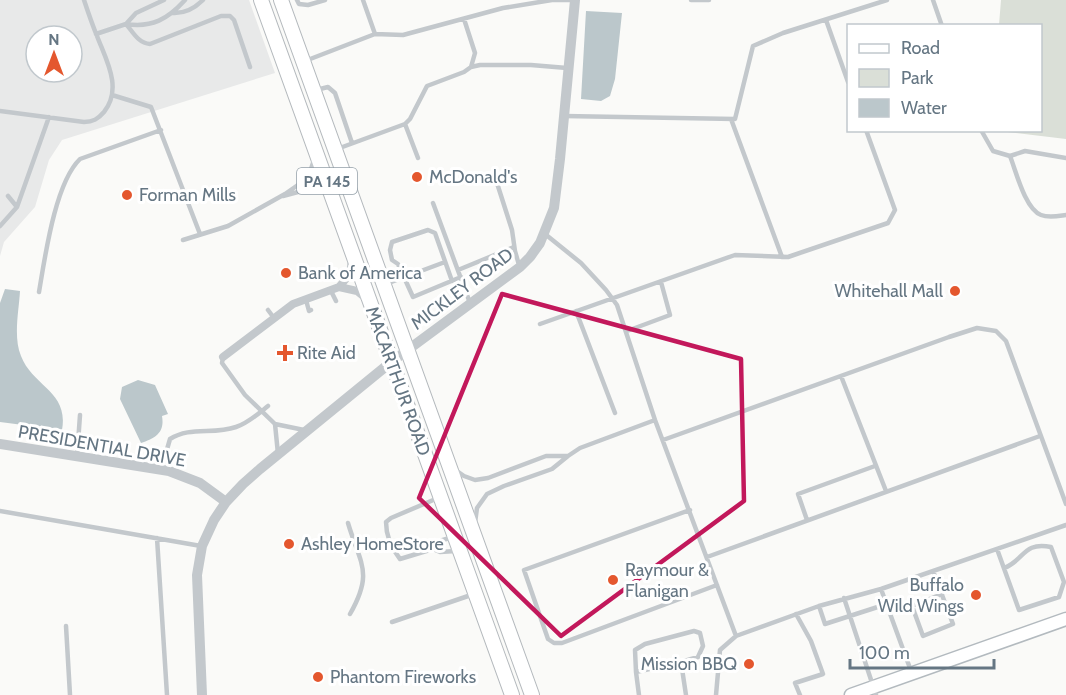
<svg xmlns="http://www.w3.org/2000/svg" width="1066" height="695" font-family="Cabin,sans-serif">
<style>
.built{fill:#e8e9e9;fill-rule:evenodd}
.green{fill:#dadfd7}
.water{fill:#bbc7cb}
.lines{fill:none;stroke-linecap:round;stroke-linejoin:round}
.secondary-casing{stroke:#b3babf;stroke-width:15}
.trunk-casing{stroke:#b4b9bd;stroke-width:16}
.service{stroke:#c3c8cc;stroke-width:4.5}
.minor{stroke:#c3c8cc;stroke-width:8}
.tertiary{stroke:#c3c8cc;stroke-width:10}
.secondary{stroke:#fff;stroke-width:12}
.trunk{stroke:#fff;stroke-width:14}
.marked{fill:none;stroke:#c2185b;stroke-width:4.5;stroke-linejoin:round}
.poi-dot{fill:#e4572e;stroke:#fff;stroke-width:2}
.labels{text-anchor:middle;stroke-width:6;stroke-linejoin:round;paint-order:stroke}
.shield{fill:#fff;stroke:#939fa8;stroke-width:1.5}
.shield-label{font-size:16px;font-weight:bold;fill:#657683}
.poi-label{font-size:18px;fill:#657683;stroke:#fff;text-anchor:start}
.street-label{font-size:18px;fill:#657683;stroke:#fff}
</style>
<rect width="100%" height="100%" fill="#fafaf8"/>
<path class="built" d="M0 0H249L275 73 62 140 49 160 35 207 4 242 0 256ZM36 36H72V72H36Z"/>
<path class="green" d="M1001 0H1066V139L999 131 1040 130V26L999 25Z"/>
<path class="water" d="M586 11 622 13 615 79 610 96 601 101 581 99Z
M5 289 20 291C19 310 13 337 21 356 33 387 69 391 62 430L0 422V303Z
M138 380 155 385 168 414 162 416C165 433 155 438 141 443L120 399 122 387Z"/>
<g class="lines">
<g class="secondary-casing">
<path id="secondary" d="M851 695 1066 619"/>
</g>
<g class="trunk-casing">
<path id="trunk" d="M261 0 512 695
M281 0 532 695"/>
</g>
<path class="service" d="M297 0 299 4 308 5 325 0
M363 0 375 34
M691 0H709
M933 0 942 26
M172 13C185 14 194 9 203 0
M826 20 848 82
M126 24C133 32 138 43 150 44L221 16H230L234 20 250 67
M126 24C152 28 168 19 185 0
M96 34 126 24 136 13 164 0
M305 61 375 34 403 35 503 8 552 0H575
M471 67 480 65H531L567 68
M316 90 328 87 335 93 352 143
M112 95 151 107 200 234
M0 111 84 122C93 122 98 119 104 112 123 88 106 60 97 36 92 24 88 12 84 0
M564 116 735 119 753 46 783 33 887 0
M731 119 782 257
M405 124 410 119 427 86 464 72 471 67 475 53 464 19
M981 130 993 151 1010 156C1016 171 1025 209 1041 215 1049 218 1058 216 1066 215
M337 149 405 124 418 158
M1010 156 1025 151 1066 158
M496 180 512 230 515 251 519 265
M8 196 17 207
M283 196 324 185
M433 203 470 303
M0 226 17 207 49 117
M545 234 581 263 606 290 617 305 655 420 736 636
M183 240 228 226 285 194 308 178 314 160
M458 270 514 247
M452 281 435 233 428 230 392 242 390 250 392 260 398 264 413 297 461 277
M386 284 445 262
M331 291 336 301
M39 292C45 257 55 183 80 159L161 130
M306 300 309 311 311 310
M268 310 274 318
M576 311 615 413
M540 324 735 255 788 257 888 223 895 210 866 130
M627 331 670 315 661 282
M223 357 222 363 245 395 275 424 304 430
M841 376 886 491
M275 424 278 454
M663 440 949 337 977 328 996 331 1006 341 1066 504
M77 457 80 415
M454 469 464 476 475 480 488 478 546 456H568
M161 470 170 439C190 426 213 435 236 427 248 423 258 414 268 406
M438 498 391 518 386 522C386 536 392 549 400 559L433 549 436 542 453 537
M690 510 524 570 548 639 554 643H562L717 585
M0 511 201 546
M807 520 798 494 875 466
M348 523C360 564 374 572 350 614
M475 523 477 508 487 494 504 486 552 469 568 456 580 448 655 420
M157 538 167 695
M433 549 440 552 456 551
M997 549 1019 610 1059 597 1064 582 1051 547C1023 541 1024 561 1004 568
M707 557 1040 436
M933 571 953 624 923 636 912 606 942 594
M881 589 911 671
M844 598 876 695
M819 606 825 624 887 604
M796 614 811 641 823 674 795 683 800 695
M392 622 474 594
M66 626 70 695
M636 672 635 650 645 644 694 631 700 633 703 646 698 657 681 662
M639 695 636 672 681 662 686 695
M716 695 720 650 736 636 819 606 881 589 1066 525"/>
<path class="minor" d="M339 287 357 291 368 300
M223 357 293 304 339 287 350 274 352 259"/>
<path class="tertiary" d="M0 444 169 471 200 483 226 502
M202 695 197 575 202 546 214 520 226 502 243 484 260 469 390 363 520 267 530 257 540 243 554 208 560 159 575 0"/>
<use href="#secondary" class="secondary"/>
<use href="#trunk" class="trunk"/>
</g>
<path class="marked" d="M502 294 741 359 744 501 561 636 419 498Z"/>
<g class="poi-dot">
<circle cx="417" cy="177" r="6"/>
<circle cx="127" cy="195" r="6"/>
<circle cx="286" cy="273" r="6"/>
<circle cx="955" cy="291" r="6"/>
<path d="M282 344h6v6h6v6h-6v6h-6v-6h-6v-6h6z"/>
<circle cx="289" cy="544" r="6"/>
<circle cx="613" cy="580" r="6"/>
<circle cx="976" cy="595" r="6"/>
<circle cx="749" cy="664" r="6"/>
<circle cx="318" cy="677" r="6"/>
</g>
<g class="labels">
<rect class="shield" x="297" y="168" width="60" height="26" rx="4.5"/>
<g class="shield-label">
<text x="327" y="187">PA 145</text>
</g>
<g class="poi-label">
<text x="429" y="183">McDonald's</text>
<text x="139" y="201">Forman Mills</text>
<text x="298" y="279">Bank of America</text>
<text x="943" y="297" text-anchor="end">Whitehall Mall</text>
<text x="297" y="359">Rite Aid</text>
<text x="301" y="550">Ashley HomeStore</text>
<text x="625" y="576">Raymour &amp;<tspan x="625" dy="21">Flanigan</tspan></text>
<text x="964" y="591" text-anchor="end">Buffalo<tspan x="964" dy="21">Wild Wings</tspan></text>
<text x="737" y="670" text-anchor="end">Mission BBQ</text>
<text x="330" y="683">Phantom Fireworks</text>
</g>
<g class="street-label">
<text transform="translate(462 289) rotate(-37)" y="6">MICKLEY ROAD</text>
<text transform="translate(398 381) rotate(70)" y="6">MACARTHUR ROAD</text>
<text transform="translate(102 446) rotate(10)" y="6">PRESIDENTIAL DRIVE</text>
</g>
</g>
<rect x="847" y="24" width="195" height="108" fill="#ffffff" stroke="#c1c8cd" stroke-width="1.5"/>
<rect x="859" y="44" width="30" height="9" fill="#ffffff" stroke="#c1c8cd" stroke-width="1.5"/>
<text x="901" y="54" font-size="18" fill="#657683">Road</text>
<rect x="859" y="69" width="30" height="18" fill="#dadfd7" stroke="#c1c8cd" stroke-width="1.5"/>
<text x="901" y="84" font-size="18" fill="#657683">Park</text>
<rect x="859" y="99" width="30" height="18" fill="#bbc7cb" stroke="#c1c8cd" stroke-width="1.5"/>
<text x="901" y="114" font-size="18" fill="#657683">Water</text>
<g transform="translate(54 54)"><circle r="28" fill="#ffffff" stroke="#c1c8cd" stroke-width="1.5"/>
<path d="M0-4.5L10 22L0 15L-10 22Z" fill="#e4572e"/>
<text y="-9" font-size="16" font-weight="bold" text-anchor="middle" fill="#657683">N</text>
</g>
<path d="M850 659v9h144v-9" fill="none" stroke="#657683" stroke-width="3"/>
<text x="859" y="659" font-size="18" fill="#657683" stroke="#ffffff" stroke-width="4.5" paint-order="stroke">100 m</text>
</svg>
